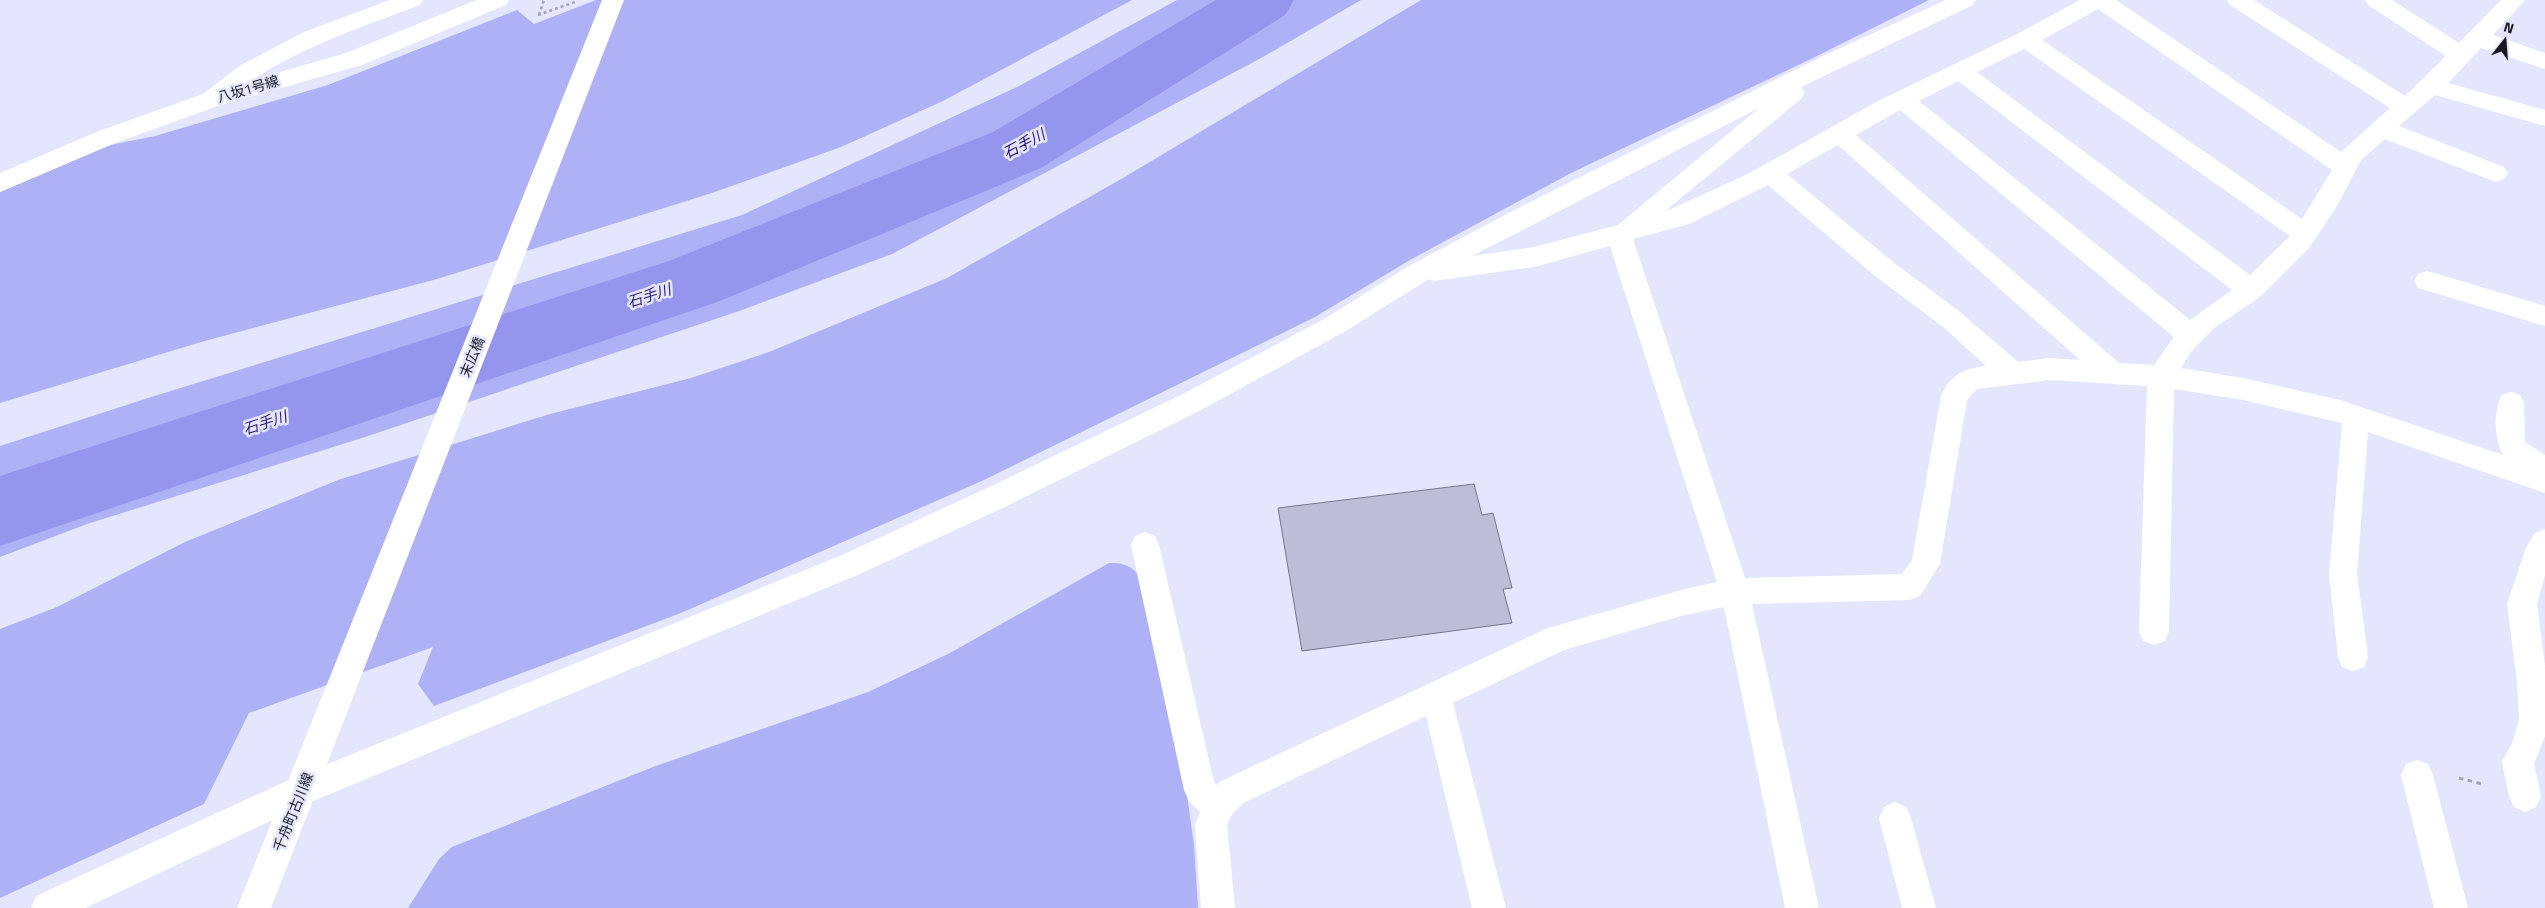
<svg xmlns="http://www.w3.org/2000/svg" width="2545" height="908" font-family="'Titillium Web','Noto Sans JP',sans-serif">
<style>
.green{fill:#aeb1f5}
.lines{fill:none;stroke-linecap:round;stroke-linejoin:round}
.river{fill:#9495ec;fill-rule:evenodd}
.building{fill:#bcbed5;stroke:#75778c}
.path-far1{stroke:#a2a4b7;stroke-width:2.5;stroke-dasharray:3 3;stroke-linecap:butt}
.path{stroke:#a2a4b7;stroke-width:3;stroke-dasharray:4.5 4.5;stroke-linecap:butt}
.street{fill:#fff;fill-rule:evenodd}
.secondary{fill:#fff;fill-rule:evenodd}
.labels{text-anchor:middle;stroke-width:5;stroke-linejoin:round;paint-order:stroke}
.street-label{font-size:14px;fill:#181821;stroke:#e4e6fe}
.water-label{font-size:15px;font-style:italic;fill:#2c187c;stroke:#e4e6fe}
</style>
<rect width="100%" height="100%" fill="#e4e6fe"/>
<path class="green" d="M596 0H1132L943 101 841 147 709 194 437 279 201 342 0 403V192L110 145 155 136 328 85 517 10 534 24Z
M1177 0H1361L1263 57 892 254 742 310 362 438 87 524 0 557V446L148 398 742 215 1019 86Z
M1421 0H1929L1813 58 1571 173 1410 260 1315 317 984 480 681 613 434 706 418 684 433 647 249 713 204 804 0 898V629L57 607 185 542 338 480 550 414 691 378 769 352 947 278 1123 178Z
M1109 563C1120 563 1129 564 1137 573L1186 788 1194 845 1198 908H408L439 859 452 847 653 767 868 692 950 653Z"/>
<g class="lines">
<path class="river" d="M1216 0H1294L1285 15 1041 168 720 301 0 546V476L669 261 993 132Z"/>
</g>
<path class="building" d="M1474 484 1482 515 1493 513 1512 588 1503 589 1512 623 1302 651 1278 508Z"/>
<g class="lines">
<path class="path-far1" d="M538 15 575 2
M539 15 544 0"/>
<path class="path" d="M2459 778 2482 784"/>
<path class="street" d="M390 0H423L420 5C364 26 308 45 258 76 241 87 224 112 203 106L199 100 203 94 241 65 304 32Z
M1946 0H1976L1973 5 1801 87 1805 93 1801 99 1664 212 1748 174 1876 102 2017 34 2080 0H2116L2341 152 2390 108 2230 5 2227 0H2254L2405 96 2446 56 2368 5 2365 0H2392L2459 43 2501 0H2525L2493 35 2545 53V69L2481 48 2448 83 2545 110V126L2435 95 2399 126 2504 167 2508 173 2504 179 2496 182 2488 179 2385 139 2361 160 2337 206 2309 248 2260 297 2214 328 2190 353 2181 368 2243 378 2340 400 2503 455C2494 438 2493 412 2502 395L2511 392 2520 395 2524 403 2525 442 2545 455V493L2368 432 2357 574 2368 657 2364 667 2353 671 2342 667 2338 657 2329 574 2342 423 2243 400 2174 389 2169 631 2165 641 2154 645 2143 641 2139 631 2147 386 2049 380 1977 389 1967 400 1940 564 1920 596 1910 600 1752 604 1819 908H1785L1724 607 1681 616 1564 650 1453 703 1506 908H1472L1426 716 1243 803 1230 817 1227 825 1235 908H1201L1195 825 1200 812 1189 801 1184 790 1131 545 1135 536 1145 532 1155 536 1159 545 1214 782 1217 785 1221 781 1548 628 1681 590 1717 582 1610 246 1534 267 1434 281 1429 279 1344 332 1203 409 1007 506 862 573 313 801 85 908H31L36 896 291 779 842 555 987 488 1185 393 1326 318 1407 267 1524 205 1823 56ZM2098 9 2332 170 2302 219 2042 40ZM2024 49 2290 236 2250 275 1977 72ZM1958 81 2232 290 2190 320 1919 101ZM1759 108 1618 225 1534 247 1472 256ZM1900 110 2174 337 2154 365 2119 363 1856 135ZM1838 145 2080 360 2049 358 2018 362 1960 312 1893 262 1787 174ZM1768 185 1875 276 1942 326 1986 366C1963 369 1951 374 1941 396L1912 560 1902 574 1745 578 1633 239 1689 224Z
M2427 271 2545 306V326L2418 288 2414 281 2418 274Z
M2545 529V575L2537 604 2545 666V736L2534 764 2541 796 2536 807 2525 812 2514 807 2509 796 2502 762 2513 741 2519 719 2517 682 2507 604 2526 548 2535 533Z
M2417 760 2428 764 2433 775 2468 908H2434L2401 775 2406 764Z
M1895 802 1906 807 1911 818 1936 908H1902L1879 818 1884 807Z"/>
<path class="secondary" d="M477 0H509L506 5 362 65 218 106 115 143 0 192V173L99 131 203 94 346 53Z
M602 0H624L271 908H237Z"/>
</g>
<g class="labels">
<g class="street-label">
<text transform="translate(248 89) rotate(-16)" y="5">八坂1号線</text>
<text transform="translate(472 357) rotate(-68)" y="5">末広橋</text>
<text transform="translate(293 812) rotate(-68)" y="5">千舟町古川線</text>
</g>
<g class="water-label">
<text transform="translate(1024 144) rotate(-28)" y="5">石手川</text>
<text transform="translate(649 296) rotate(-18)" y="5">石手川</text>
<text transform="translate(265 423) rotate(-18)" y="5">石手川</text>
</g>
</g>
<g transform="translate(2505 40) rotate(17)" stroke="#e4e6fe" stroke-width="4" paint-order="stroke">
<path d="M0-4L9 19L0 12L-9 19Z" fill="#181821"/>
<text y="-8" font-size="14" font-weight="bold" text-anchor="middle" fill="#181821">N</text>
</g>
</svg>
